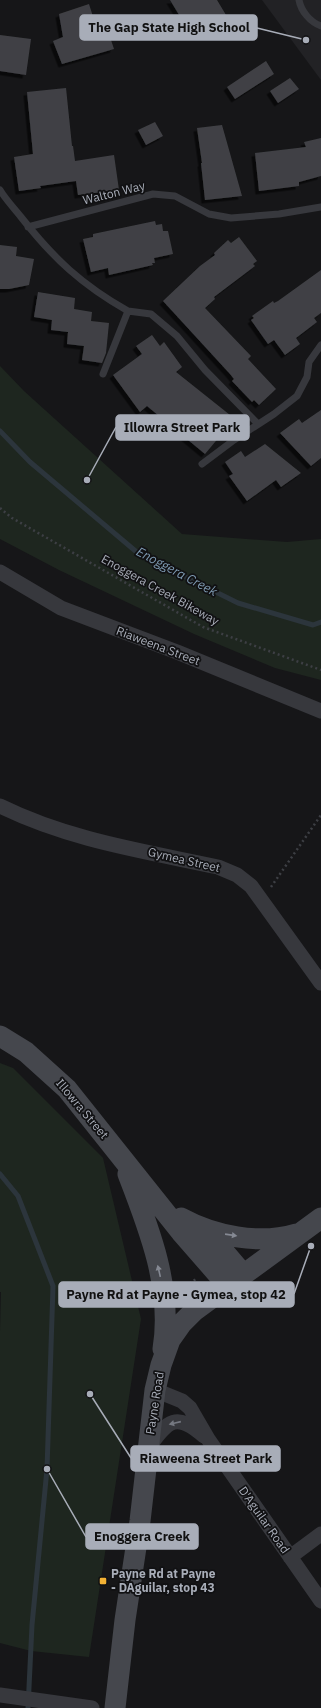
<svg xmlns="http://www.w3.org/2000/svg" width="321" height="1708" font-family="'IBM Plex Sans',sans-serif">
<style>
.built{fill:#222225}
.green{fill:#1e261f}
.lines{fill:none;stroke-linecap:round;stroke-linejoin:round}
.stream{stroke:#2c353c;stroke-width:5}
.building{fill:#404145;filter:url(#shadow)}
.path{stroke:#3d3f44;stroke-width:2.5;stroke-dasharray:2 3;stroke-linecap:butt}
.lane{stroke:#37383d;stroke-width:7}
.street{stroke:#37383d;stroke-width:15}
.secondary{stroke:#45474d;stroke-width:21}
.oneway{fill:#858993}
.oneway2{fill:#757881}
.poi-dot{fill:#f2b134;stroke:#111113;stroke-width:1.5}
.labels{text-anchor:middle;stroke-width:3.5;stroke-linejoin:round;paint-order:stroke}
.street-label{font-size:12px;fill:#a8adb8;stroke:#111113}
.poi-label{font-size:12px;font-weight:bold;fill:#a8adb8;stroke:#111113;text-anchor:start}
.water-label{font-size:13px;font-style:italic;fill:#7f9bb3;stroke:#111113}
.leader{fill:none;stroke:#a8adb8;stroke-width:1.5}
.callout-dot{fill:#a8adb8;stroke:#111113;stroke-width:1.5}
.callout{fill:#a8adb8;stroke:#a8adb8;stroke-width:1.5}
.callout-label{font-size:13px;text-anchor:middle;font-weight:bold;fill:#111}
</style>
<defs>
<filter id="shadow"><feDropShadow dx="-3.5" dy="3.5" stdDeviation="0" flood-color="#0009"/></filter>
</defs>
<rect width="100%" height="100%" fill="#161618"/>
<path class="built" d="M262 0H321V80Z"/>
<path class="green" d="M0 366 24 391 182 534 287 542 321 539V680L275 668 194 634 59 570 0 539Z
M0 1063 13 1068 103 1158 141 1319 89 1657 31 1651 0 1643V1331L1 1292H0Z"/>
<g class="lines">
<path class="stream" d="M0 431 30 462 139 554 238 603 313 625 321 622
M0 1174 18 1196 53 1286 47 1469 32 1625 28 1708"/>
</g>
<path class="building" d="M170 0H217L226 15 192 36Z
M89 4 96 26 106 25 114 49 62 64 53 41 63 37 59 14Z
M0 35 31 39 26 75 0 71Z
M266 61 274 74 235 99 227 87Z
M290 78 299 89 278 103 270 91Z
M66 88 72 146H73L75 161 114 155 119 190 78 195 76 181 40 186 41 188 19 191 14 157 33 154 27 92Z
M155 122 163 136 146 145 138 130Z
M222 125 242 196 205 200 201 163H202L197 128Z
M321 138V176L299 182V186L259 191 255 153 306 147 304 142Z
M155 221 156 225 162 224 163 231H168L173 254 154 258 155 263H152L153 265 109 275 108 268 91 272 83 239 93 237V234Z
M239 237 257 261 253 264 255 266 214 297 215 299 205 308 251 356 248 359 276 389 259 405 254 400 252 402 232 381 234 379 230 374 163 301 200 266 215 255 214 253 228 240 231 243Z
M0 245 17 247 16 256 34 259 29 285 9 289H0Z
M321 270V313L314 318 317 322 296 338 300 344 285 355 274 340 268 344 251 320 254 318 252 316 273 301 274 303 278 301Z
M38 292 75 298 74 309 92 312 91 321 109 323 106 353 102 363 82 360 84 346 67 344 68 332 51 330 52 320 34 317Z
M152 335 160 346 164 342 182 367 176 372 230 415 221 427 225 430 205 454 147 406 140 412 113 375 142 354 136 346Z
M321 410V458L311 466 280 433 299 419 302 423Z
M265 444 301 473 281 487 276 480 247 501 229 476 233 474 225 462 241 451 245 457Z"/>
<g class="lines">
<path class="path" d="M0 508 12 518 203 627 321 670
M271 887 321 815
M182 1290 197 1278"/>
<path class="lane" d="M299 0C301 11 310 22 321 26
M0 190C6 200 14 208 21 217 54 259 82 285 128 311
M28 227 153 194 175 196 209 214 231 218 279 214 321 207
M103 374 128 311 151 314 177 336 205 370 258 424
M202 464 234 440 274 414 297 396 307 377 309 362 321 345"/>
<path class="street" d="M0 572 61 608 177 652 321 711
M0 806C69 840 143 851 218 867L237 875 251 886 321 983
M155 1390 182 1401 190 1408 208 1439 321 1601
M149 1447C168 1420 176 1412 204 1436
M290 1557 321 1534
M0 1695 92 1708"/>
<path class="secondary" d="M0 1036 26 1052 67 1089 181 1232 228 1286
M128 1174C149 1228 173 1289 163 1349
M181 1218C214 1236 259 1245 296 1234
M198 1230 226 1254 243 1274
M115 1708 125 1620 140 1521 155 1390 161 1365 170 1340 182 1323 194 1311 321 1218"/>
</g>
<defs><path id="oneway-solid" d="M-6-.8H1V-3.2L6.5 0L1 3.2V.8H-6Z"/></defs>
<g class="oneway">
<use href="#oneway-solid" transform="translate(231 1235) rotate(8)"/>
<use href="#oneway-solid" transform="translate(159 1271) rotate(-103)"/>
</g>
<use class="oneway2" href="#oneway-solid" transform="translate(175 1423) rotate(167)"/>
<rect class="poi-dot" x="99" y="1577" width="8" height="8" rx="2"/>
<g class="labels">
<g class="street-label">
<text transform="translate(114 193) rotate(-14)" y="4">Walton Way</text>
<text transform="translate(160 590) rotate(29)" y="4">Enoggera Creek Bikeway</text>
<text transform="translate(158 646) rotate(21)" y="4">Riaweena Street</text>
<text transform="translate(184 860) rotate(13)" y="4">Gymea Street</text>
<text transform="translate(82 1109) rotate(50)" y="4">Illowra Street</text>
<text transform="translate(155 1403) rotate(-81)" y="4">Payne Road</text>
<text transform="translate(264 1520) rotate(55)" y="4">D'Aguilar Road</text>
</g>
<g class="poi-label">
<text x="111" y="1578">Payne Rd at Payne<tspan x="111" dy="14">- DAguilar, stop 43</tspan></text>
</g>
<g class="water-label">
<text transform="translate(177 571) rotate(28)" y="5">Enoggera Creek</text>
</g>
</g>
<path class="leader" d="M306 40L257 28M87 480L116 427M311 1246L294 1294M90 1394L131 1458M47 1469L86 1537"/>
<g class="callout-dot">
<circle cx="306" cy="40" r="4"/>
<circle cx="87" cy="480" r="4"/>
<circle cx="311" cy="1246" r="4"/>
<circle cx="90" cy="1394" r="4"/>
<circle cx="47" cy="1469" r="4"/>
</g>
<g class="callout">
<rect x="80" y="15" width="177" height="25" rx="4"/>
<rect x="116" y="415" width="133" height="25" rx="4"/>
<rect x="59" y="1282" width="235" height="25" rx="4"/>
<rect x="131" y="1446" width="149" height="25" rx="4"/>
<rect x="86" y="1524" width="112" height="25" rx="4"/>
</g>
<g class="callout-label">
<text x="169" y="32">The Gap State High School</text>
<text x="182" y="432">Illowra Street Park</text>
<text x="176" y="1299">Payne Rd at Payne - Gymea, stop 42</text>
<text x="206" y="1463">Riaweena Street Park</text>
<text x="142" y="1541">Enoggera Creek</text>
</g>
</svg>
